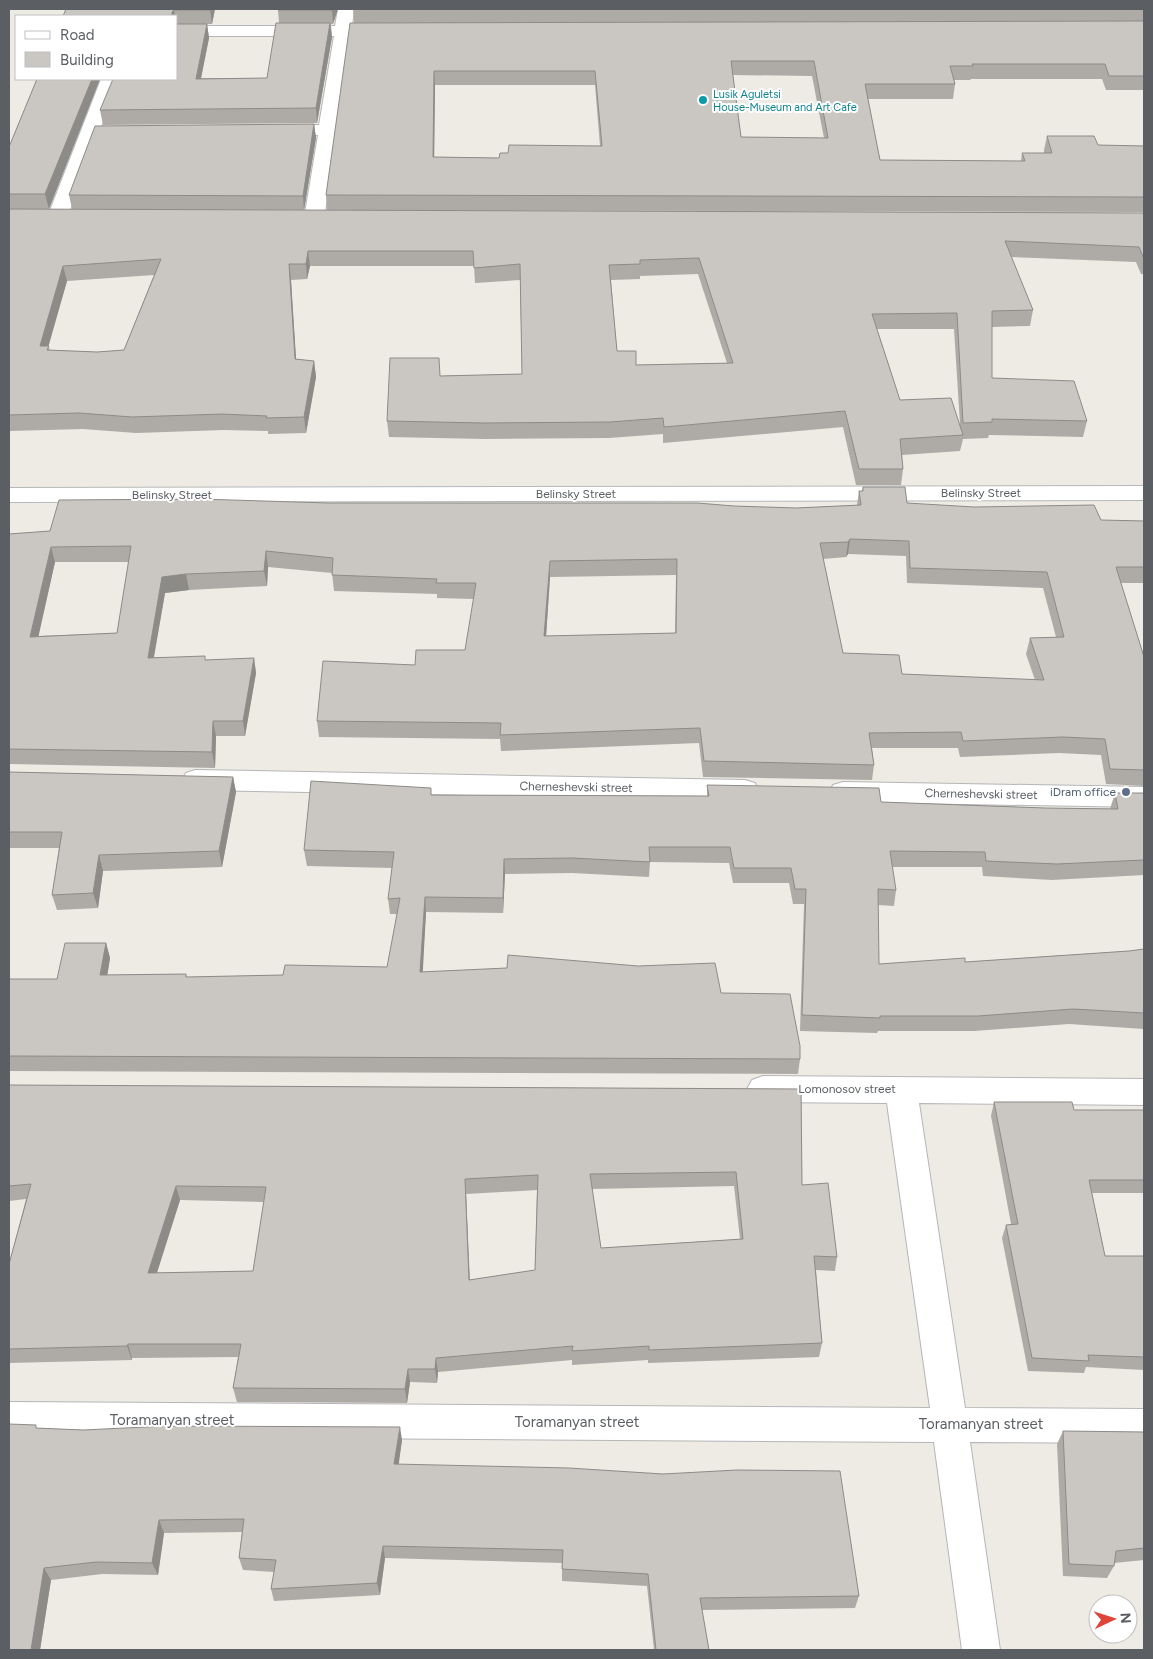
<svg xmlns="http://www.w3.org/2000/svg" width="1153" height="1659" font-family="Figtree,sans-serif">
<style>
.lines{fill:none;stroke-linecap:round;stroke-linejoin:round}
.street-casing{stroke:#b4b6b9;stroke-width:2}
.secondary-casing{stroke:#b5b8bc;stroke-width:2}
.street{fill:#fff;fill-rule:evenodd}
.secondary{fill:#fff;fill-rule:evenodd}
.wall{fill:#aeaba7;fill-rule:evenodd}
.shaded-wall{fill:#8d8b88}
.building{fill:#cac7c2;stroke:#8d8b88;fill-rule:evenodd}
.culture-dot{fill:#0f9aa8;stroke:#fff;stroke-width:2}
.service-dot{fill:#5c6f8a;stroke:#fff;stroke-width:2}
.labels{text-anchor:middle;stroke-width:4;stroke-linejoin:round;paint-order:stroke}
.far-culture-label{font-size:11px;fill:#0d838f;stroke:#fff;text-anchor:start}
.street-label{font-size:12px;fill:#5b5f63;stroke:#fff}
.service-label{font-size:12px;fill:#4e5e75;stroke:#fff;text-anchor:end}
.near-street-label{font-size:15px;fill:#5b5f63;stroke:#fff}
</style>
<rect width="100%" height="100%" fill="#edebe3"/>
<g class="lines">
<g class="street-casing">
<path id="street" d="M338 9H354L352 26 391 27 393 31 391 35 350 36 324 219 321 223 314 225 307 223 304 219 318 135H278L272 134 269 130 272 126 278 125H319L334 36H176V26H335Z
M101 79H119L67 218 64 222 57 224 50 222 47 218Z
M195 770 745 780 755 783 758 790 755 797 745 800 195 790 186 787 182 780 186 773Z
M843 782 1144 787V807L843 802 833 799 830 792 833 785Z
M763 1076 1144 1079V1105L919 1103 965 1408 1144 1409V1443L970 1442 1000 1650H962L934 1442 9 1436V1402L930 1408 887 1103 763 1102 752 1098 747 1089 752 1080Z"/>
</g>
<g class="secondary-casing">
<path id="secondary" d="M1144 486V500L9 502V488Z"/>
</g>
<use href="#street" class="street"/>
<use href="#secondary" class="secondary"/>
</g>
<path class="wall" d="M66 9H215L212 24H207L209 38 201 78H267L279 23 278 10 338 9 333 24H331L332 37 317 123 103 125 100 110 176 79V16H63Z
M353 9H1144V90H1106L1102 79H971L970 80H954L955 84 953 99H868L880 160 1021 161 1022 153H1044V150L1047 136 1098 145 1144 146V212L327 210 326 195 354 23ZM733 75 812 76 824 138 741 137ZM435 85H595L600 146 508 153 499 158 434 157Z
M37 79H100L49 209 1144 213V274H1141L1136 262 1011 257 1033 310 1030 326 992 327V378L1087 421 1083 437 989 435 988 438 963 439 960 451 902 455 903 469 901 485H856L843 427 663 443V434L609 438 485 439 389 437 387 421 440 376 522 374 520 280 475 283 474 266H310L307 279 291 280 296 359 314 361 316 377 306 433 268 434V431L224 430 136 433 83 429 9 431V147ZM698 274 727 363 636 365 617 351 611 280 640 279V276ZM154 275 124 350 97 352 50 350 48 346 67 281ZM877 329H954L960 424 900 400Z
M314 124 316 138 304 210 72 209 69 195Z
M863 487 907 503 1101 520 1144 521V583H1121L1144 657V786L1106 784 1101 755 1059 753 960 757 958 748H872L874 765 872 780 703 777 699 743 501 751 500 739 319 737 317 721 415 665 465 650 474 599 437 598V594L334 591 332 573 268 567 267 586 189 590 165 593 154 657 206 660 254 658 256 673 245 736H216L215 768 9 764V534L50 531 329 503 734 506 796 508 857 505 859 491H862ZM848 554 906 556 907 583 1043 588 1056 637 1030 638 1026 654 1035 680 902 674 843 653 823 559 846 557ZM55 562H129L117 633 38 636ZM676 575 675 633 546 636 550 577Z
M9 772 233 777 236 792 222 867 103 871 98 908 57 910 52 895 59 848H9Z
M707 785 881 802 1045 808 1110 809 1115 793H1144V875L1052 880 983 876 982 867H892L896 890 894 906 878 905 879 964 965 962 1129 951 1144 949V1029L1069 1024 974 1031H878L877 1033 800 1031 804 904H793L789 883H733L729 863 650 862 649 877 572 873 505 874 503 913 426 912 422 972 721 993 800 1059 798 1074 9 1071V979H57L106 943 110 958 107 975 186 974 187 977 283 975 387 967 397 914H390L388 899 392 868 307 866 304 850 431 795 707 796Z
M9 1085 801 1089 802 1185 837 1257 835 1271 816 1270 822 1343 819 1357 648 1363V1360L572 1365V1360L438 1372 437 1383 410 1382 407 1403 237 1402 233 1388 238 1357 132 1358V1360L9 1363V1264L26 1199 9 1201ZM734 1186 740 1239 601 1248 592 1189ZM537 1190 535 1270 470 1280 466 1194ZM180 1200 264 1202 253 1271 157 1273Z
M994 1102 1074 1110H1144V1193H1092L1105 1256H1144V1370L1086 1367 1084 1373 1028 1371 1002 1238 1006 1225 1011 1224 991 1116Z
M37 1428 83 1430 402 1440 398 1464 859 1596 855 1608 702 1610 709 1650H654L647 1586 562 1581V1563L385 1558 380 1595 274 1601 271 1589 274 1572 243 1570 239 1558 242 1532 164 1533 158 1575 102 1574 51 1580 40 1650H9Z
M1063 1431 1144 1432V1560L1114 1563V1566L1107 1578 1063 1576 1057 1444Z"/>
<path class="shaded-wall" d="M210 9H215L212 24 210 10Z
M332 9H338L333 24 332 10Z
M174 10 175 16H172V12Z
M330 23 332 37 317 123 316 108Z
M207 24 209 38 198 93 196 79Z
M434 71 435 85 434 172 433 157Z
M92 79H100L49 209 45 194Z
M314 124 316 138 304 210 303 196Z
M308 251 310 266 307 279 306 264Z
M289 264 291 280 297 374 295 359Z
M63 266 67 281 44 362 40 346Z
M314 361 316 377 306 433 304 417Z
M850 539 848 554 846 557 848 542Z
M51 547 55 562 35 652 30 637Z
M266 551 268 567 267 586 264 571Z
M550 561V577L545 652 544 636Z
M186 574 189 590 165 593 151 673 148 658 162 577Z
M254 658 256 673 245 736 243 721Z
M213 721 216 736 215 768 212 752Z
M233 777 236 792 222 867 219 851Z
M99 855 103 871 98 908 93 893Z
M504 859 505 874 503 913V898Z
M425 897 426 912 422 987 420 972Z
M106 943 110 958 105 990 100 975Z
M465 1179 466 1194 470 1294 469 1280Z
M176 1186 180 1200 152 1288 148 1273Z
M128 1344 132 1358V1360L127 1346Z
M436 1358 438 1372 437 1383 435 1369Z
M408 1369 410 1382 407 1403 405 1389Z
M400 1427 402 1440 397 1477 394 1464Z
M159 1520 164 1533 158 1575 152 1563Z
M383 1546 385 1558 380 1595 377 1583Z
M44 1568 51 1580 40 1650H31Z"/>
<path class="building" d="M66 9H210V10H174L172 12V16H63Z
M278 9H332V10H278Z
M1144 21V76H1109L1105 64H972L973 66H950L955 84H865L880 160 1025 161 1022 153H1052L1047 136H1094L1098 145 1144 146V197L326 195 350 23ZM731 61H814L828 138 741 137ZM434 71H595L602 146 509 145 508 153H500L499 158 433 157Z
M276 23H330L316 108 100 110 113 79H176V24H207L196 79 267 78Z
M37 79H92L45 194H9V147Z
M314 124 303 196 69 195 95 126Z
M9 209 1144 213V259L1139 247 1005 241 1033 310 992 311V378L1074 381 1087 421 992 419V422L963 423 957 313 872 314 900 400 951 398 963 435 900 439 903 469H859L845 411 664 427 663 418 610 422 484 423 387 421 390 358H439L440 376 522 374 520 264 474 268 473 251H308L306 264H289L295 359 314 361 304 417 266 418 267 416 222 414 132 417 79 413 9 415ZM699 258 733 363 636 365V351H617L609 265 640 264V260ZM161 259 124 350 97 352 47 350 49 346H40L63 266Z
M863 487H905L907 503 974 507 1094 505 1101 520 1144 521V567H1116L1144 657V770L1110 769 1105 739 1063 737 963 741 961 732 869 733 874 765 704 761 700 728 500 735 501 723 317 721 323 661 415 665 416 650H465L476 583H436L437 579 332 575 333 558 266 551 264 571 186 574 162 577 148 658 205 656V660L254 658 243 721H213L212 752 9 749V534L50 531 59 500 199 499 329 503H697L734 506 796 508 861 505 859 491H863ZM850 539 909 541 910 568 1047 572 1064 637 1030 638 1044 680 902 674 899 655 843 653 820 543 848 542ZM131 546 117 633 30 637 51 547ZM677 559 676 633 544 636 550 561Z
M9 772 233 777 219 851 99 855 93 893 52 895 62 832H9Z
M311 781 431 788V795L709 796 707 785 879 788 881 802 1045 808 1118 809 1115 793H1144V860L1057 864 986 861 985 852 890 851 896 890 878 889 879 964 965 958V962L1129 951 1144 949V1013L1073 1009 978 1016H880V1018L802 1015 806 889H795L791 868H734L730 847H649L650 862 572 858 504 859 503 898 425 897 420 972 507 968 508 955 638 966 715 963 721 993 790 994 800 1046V1059L9 1056V979H57L65 943H106L100 975 186 974V977L283 975 285 965 387 967 400 898 388 899 394 852 304 850Z
M9 1085 801 1089 802 1185 828 1183 837 1257 814 1256 822 1343 649 1350V1346L572 1351 573 1346 436 1358 435 1369H408L405 1389 233 1388 241 1344H128L127 1346 9 1349V1264L31 1184 9 1186ZM736 1172 743 1239 601 1248 590 1174ZM538 1175 535 1270 469 1280 465 1179ZM176 1186 266 1187 253 1271 148 1273Z
M994 1102H1072L1074 1110H1144V1180H1089L1105 1256H1144V1357L1088 1355 1089 1361 1032 1358 1006 1225 1018 1224Z
M9 1424 36 1425V1428L83 1430 167 1426 400 1427 394 1464 569 1468 663 1474 737 1470 840 1471 859 1596 700 1598 709 1650H656L648 1574 562 1569 563 1550 383 1546 377 1583 271 1589 276 1560 239 1558 244 1519 159 1520 152 1563 96 1562 44 1568 31 1650H9Z
M1063 1431 1144 1432V1548L1116 1551 1114 1566 1069 1564Z"/>
<circle class="culture-dot" cx="703" cy="100" r="5"/>
<circle class="service-dot" cx="1126" cy="792" r="5"/>
<g class="labels">
<g class="far-culture-label">
<text x="713" y="98">Lusik Aguletsi<tspan x="713" dy="13">House-Museum and Art Cafe</tspan></text>
</g>
<g class="street-label">
<text x="981" y="497">Belinsky Street</text>
<text x="576" y="498">Belinsky Street</text>
<text x="172" y="499">Belinsky Street</text>
<text transform="translate(576 787) rotate(1)" y="4">Cherneshevski street</text>
<text transform="translate(981 794) rotate(1)" y="4">Cherneshevski street</text>
<text x="847" y="1093">Lomonosov street</text>
</g>
<g class="service-label">
<text x="1116" y="796">iDram office</text>
</g>
<g class="near-street-label">
<text x="172" y="1425">Toramanyan street</text>
<text x="577" y="1427">Toramanyan street</text>
<text x="981" y="1429">Toramanyan street</text>
</g>
</g>
<rect width="1153" height="1659" fill="none" stroke="#5b5f63" stroke-width="20"/>
<rect x="15" y="15" width="162" height="65" fill="#ffffff" stroke="#bdbfc1"/>
<rect x="25" y="31" width="25" height="8" fill="#ffffff" stroke="#bdbfc1"/>
<text x="60" y="40" font-size="15" fill="#5b5f63">Road</text>
<rect x="25" y="52" width="25" height="15" fill="#cac7c2" stroke="#bdbfc1"/>
<text x="60" y="65" font-size="15" fill="#5b5f63">Building</text>
<g transform="translate(1113 1619) rotate(86)"><circle r="24" fill="#ffffff" stroke="#bdbfc1"/>
<path d="M0-4L9 19L0 12L-9 19Z" fill="#de4438"/>
<text y="-8" font-size="14" font-weight="bold" text-anchor="middle" fill="#5b5f63">N</text>
</g>
</svg>
